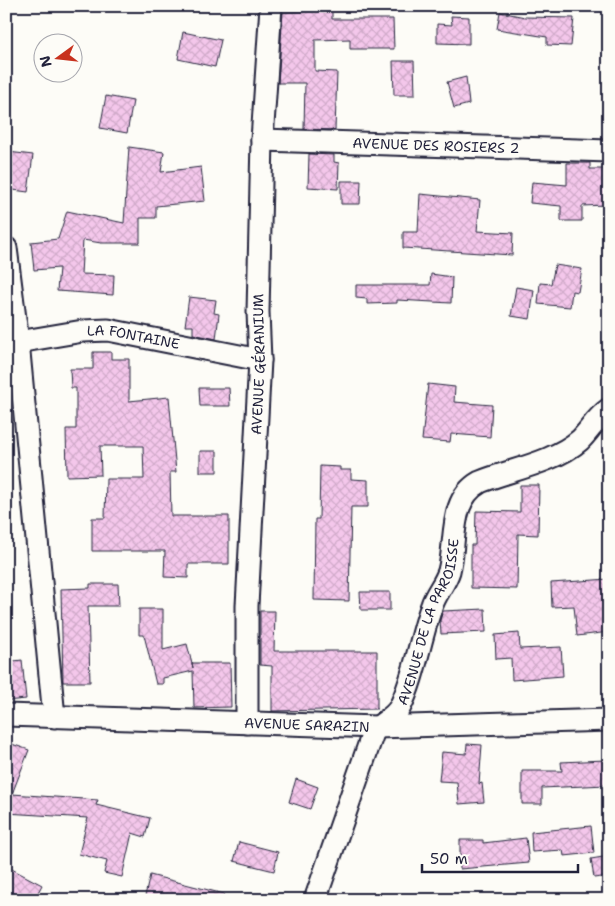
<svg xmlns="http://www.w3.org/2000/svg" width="615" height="906" font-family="'Shantell Sans',sans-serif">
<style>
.building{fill:url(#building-cross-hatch);stroke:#22223b}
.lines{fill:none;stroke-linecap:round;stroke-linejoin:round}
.minor-casing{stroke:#22223b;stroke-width:25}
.minor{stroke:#fdfcf7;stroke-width:21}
.labels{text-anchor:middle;stroke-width:4;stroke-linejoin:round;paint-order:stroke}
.street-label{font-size:14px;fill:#22223b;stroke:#fdfcf7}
</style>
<defs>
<pattern id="building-cross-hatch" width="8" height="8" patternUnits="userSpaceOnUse" patternTransform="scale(1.25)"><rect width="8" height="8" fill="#f4c7eb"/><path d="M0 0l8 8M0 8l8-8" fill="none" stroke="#d1abca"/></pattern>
</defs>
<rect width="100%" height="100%" fill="#fdfcf7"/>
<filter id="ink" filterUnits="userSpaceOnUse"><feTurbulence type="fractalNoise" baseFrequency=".02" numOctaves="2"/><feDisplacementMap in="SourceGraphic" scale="10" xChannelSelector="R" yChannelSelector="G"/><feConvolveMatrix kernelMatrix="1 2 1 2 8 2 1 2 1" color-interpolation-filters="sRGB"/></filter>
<g filter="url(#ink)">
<path class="building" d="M332 10V19H393L394 49H350V39L315 40V71L337 72 335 130 304 129 305 83H278L283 12Z
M500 12 525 17 574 18 571 46 547 45V37L497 29Z
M451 16 469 17V44L437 43V24L452 25Z
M183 32 221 40 215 67 178 59Z
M393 61H414L415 95H394Z
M466 77 469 104 454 108 447 82Z
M106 96 133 101 127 133 100 128Z
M129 147 164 152 161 172 201 167 205 201 156 206V218H140V243H101L83 240 81 274 114 275 113 295 57 291 59 268 34 270 31 242 58 239 67 211 124 223Z
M8 152 33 155 28 192 6 189Z
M309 154 334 155V162L339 163 338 189 308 187Z
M567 163H590V169H605L606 205 582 206V221H561V206L530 203 532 182 567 185Z
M341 181H361L360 204H341Z
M420 194 480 200 477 231 513 233 512 255 403 248V232H418Z
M555 265 582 269 578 292 572 291 570 307 538 304 540 283 551 284Z
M431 274 452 277 451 303 397 300V303L367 304V299L356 298V285H430Z
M516 287 534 290 530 319 511 316Z
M189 297 216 300 214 313 219 314 216 339 193 334V326H185Z
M93 352H111V359H129V401L169 397 176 472H170L171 516H229V564H188V578L164 577 165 551H92V518H105L106 479H144L143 446H100L101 475 67 476 66 429H76V388H71L70 369H93Z
M428 384 455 387 454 402 492 405 490 437 451 434 450 442 422 440Z
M199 388H229L230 406H200Z
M200 451H217V472H200Z
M320 466 340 467V470H351V479L368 480V507H351L349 601 314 600 315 519H319Z
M520 485H539L538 535 518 534 517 589 471 588V545H475L476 511 520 512Z
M609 579V632L577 636 574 606 552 607 551 583Z
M90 584H118L119 606H88L90 682H63L61 589 90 588Z
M360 592H390V610H361Z
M139 609H163V650L187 644 193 668 192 663H230L231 707 194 708 193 671 163 678V684H156L144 635H139Z
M485 609 486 632 441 634 440 620 443 611Z
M260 611H275L274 651H377V709L272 711V666L260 665Z
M519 633 520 649 561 647 563 676 512 680 511 658 496 659 495 635Z
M22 660 26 699 6 701V662Z
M6 742 29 750 12 794 98 800 96 805 150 818 145 837 132 833 122 877 104 873 107 861 79 854 88 818 6 813Z
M467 744 482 745 479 784 482 783 484 802 459 804 457 782 439 781 442 752 466 754Z
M605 760 606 785 542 788V804H522V771H562L561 762Z
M296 779 318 787 310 809 289 802Z
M591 826 594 853 564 856 563 850 532 852 531 832Z
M526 838 529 863 460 869V840H483V843Z
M239 842 278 852 274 871 234 861Z
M609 856V876L594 878 591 859Z
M6 866 42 885 34 900H6Z
M150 875 224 894 223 900H144Z"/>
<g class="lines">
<g class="minor-casing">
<g id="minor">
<path id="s1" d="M262 140 609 151"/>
<path d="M6 248 18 342 54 717"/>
<path id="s2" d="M6 344 83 331 108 330 260 360"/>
<path id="s3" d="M6 715 377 727 609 720"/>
<path id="s4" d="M247 723V606L260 360 258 312 262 140 271 6"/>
<path id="s5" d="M315 900 373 733C380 722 394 719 400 707 415 676 420 638 432 605 436 593 445 584 449 571 457 541 448 500 480 482 510 470 555 462 580 440 590 430 596 418 609 409"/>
</g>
</g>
<use href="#minor" class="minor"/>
</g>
</g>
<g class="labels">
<g class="street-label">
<text dy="5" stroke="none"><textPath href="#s1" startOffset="174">AVENUE DES ROSIERS 2</textPath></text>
<text dy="5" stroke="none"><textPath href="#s2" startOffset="129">LA FONTAINE</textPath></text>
<text dy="5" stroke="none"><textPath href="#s4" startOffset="359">AVENUE GÉRANIUM</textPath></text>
<text dy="5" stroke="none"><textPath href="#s5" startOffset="305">AVENUE DE LA PAROISSE</textPath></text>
<text dy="5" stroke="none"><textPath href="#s3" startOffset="301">AVENUE SARAZIN</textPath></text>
</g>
</g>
<rect width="615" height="906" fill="none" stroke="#fdfcf7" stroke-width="25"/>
<rect x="12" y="12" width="590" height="881" fill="none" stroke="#22223b" stroke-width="2" filter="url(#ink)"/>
<g transform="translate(58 58) rotate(255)"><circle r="24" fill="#fdfcf7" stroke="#a5a5ac"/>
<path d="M0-4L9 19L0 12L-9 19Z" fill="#c8321e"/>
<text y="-8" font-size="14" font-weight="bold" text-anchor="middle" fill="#22223b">N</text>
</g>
<path d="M422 864v8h156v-8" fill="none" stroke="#22223b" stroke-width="2.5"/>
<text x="430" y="864" font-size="15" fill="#22223b" stroke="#fdfcf7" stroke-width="4" paint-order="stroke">50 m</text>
</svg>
